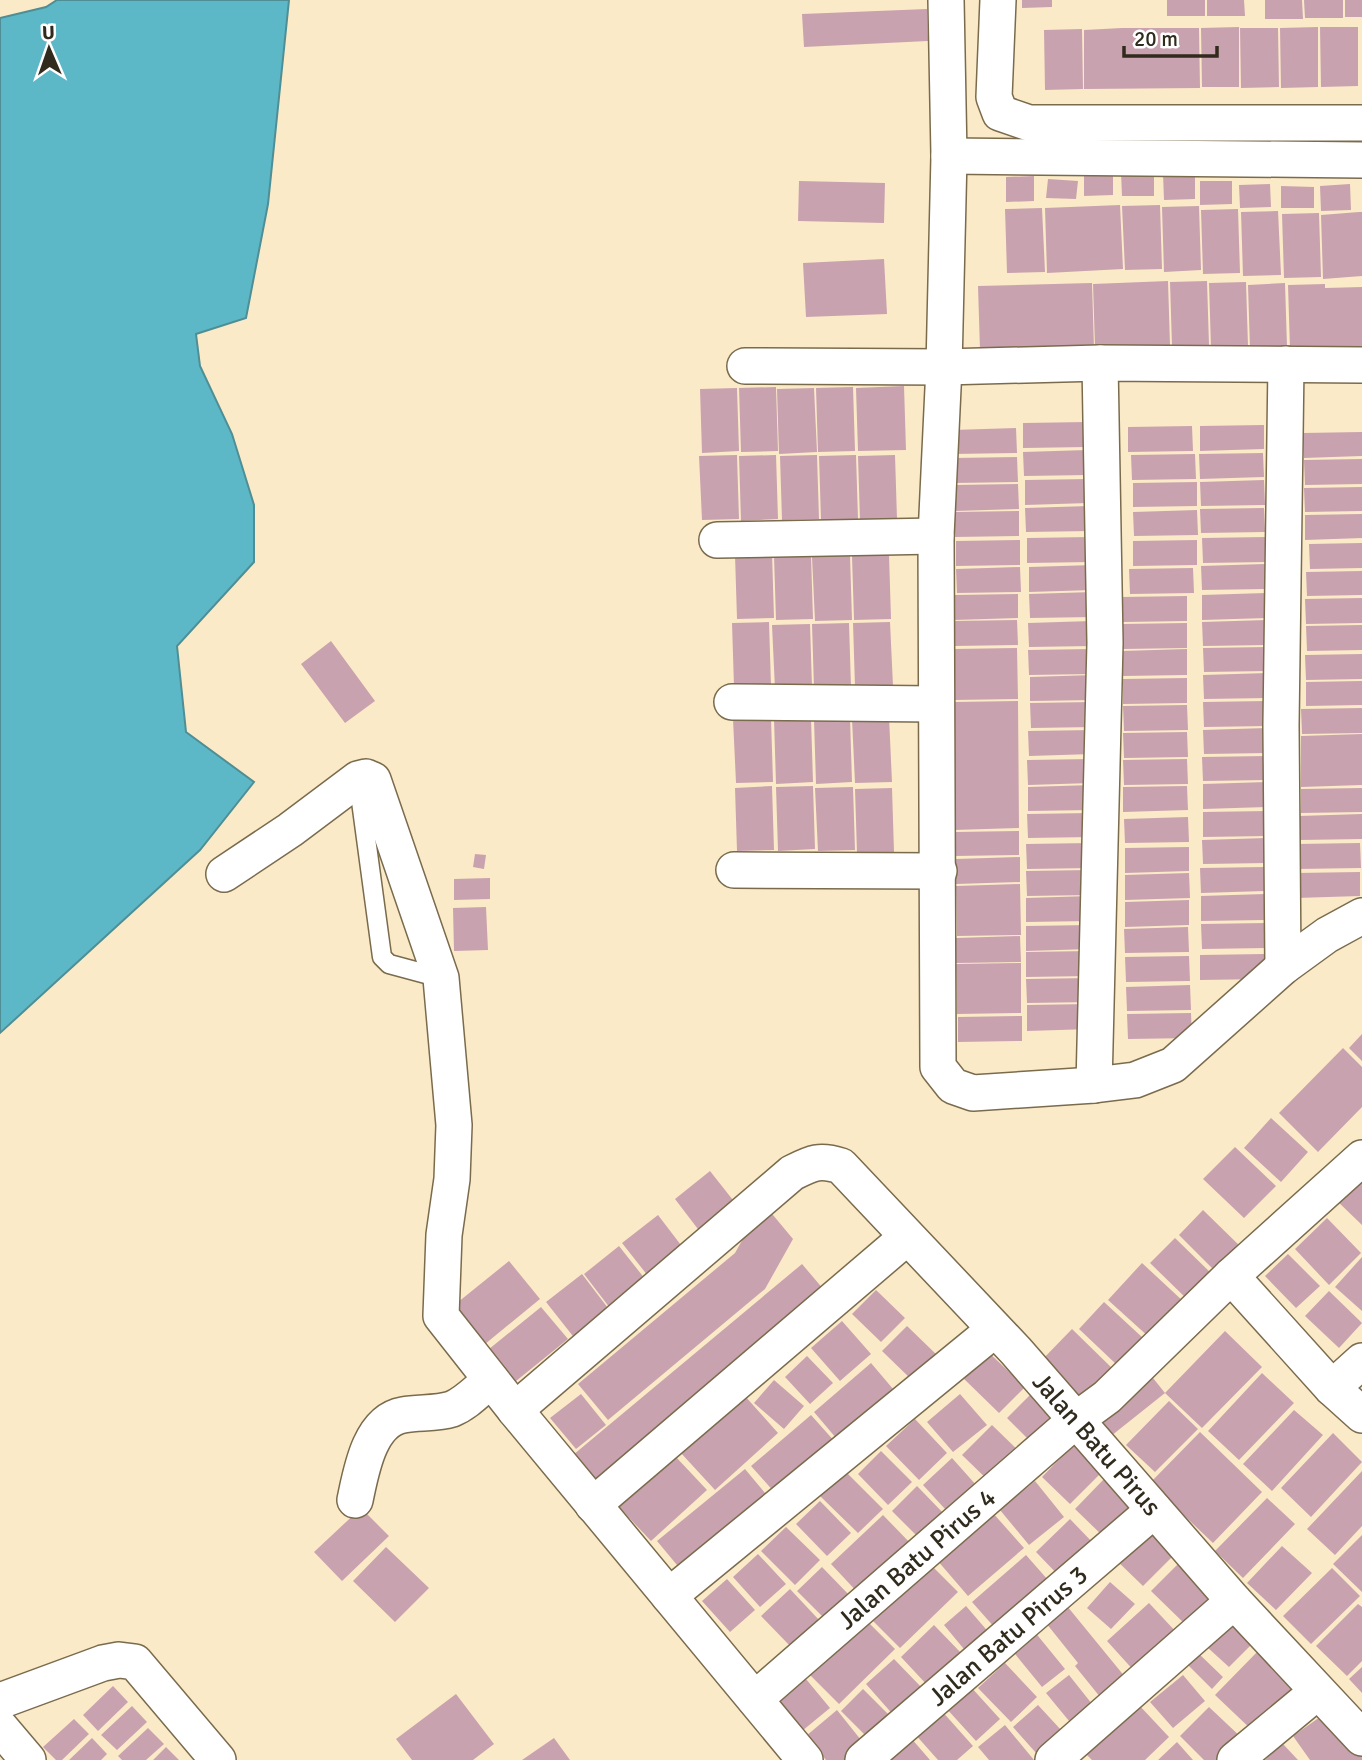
<svg xmlns="http://www.w3.org/2000/svg" width="1362" height="1760" font-family="Signika,sans-serif">
<style>
.water{fill:#5cb8c7;stroke:#4f8e94;stroke-width:2}
.building{fill:#c9a2af}
.lines{fill:none;stroke-linecap:round;stroke-linejoin:round}
.service-casing{stroke:#7a6b4d;stroke-width:21}
.minor-casing{stroke:#7a6b4d;stroke-width:38}
.service{stroke:#fff;stroke-width:18}
.minor{stroke:#fff;stroke-width:35}
.labels{text-anchor:middle;stroke-width:7;stroke-linejoin:round;paint-order:stroke}
.street-label{font-size:26px;fill:#312b1e;stroke:#fff}
</style>
<rect width="100%" height="100%" fill="#fbeac8"/>
<path class="water" d="M57 0H289L268 204 246 318 196 334 200 366 232 434 254 505V562L177 646 186 732 254 782 200 850 0 1033V18L46 7Z"/>
<path class="building" d="M1022 0H1052V7L1022 8Z
M1167 0H1205V16H1167Z
M1207 0H1244L1245 16H1207Z
M1265 0H1302L1303 19H1265Z
M1304 0H1343V18H1305Z
M1345 0H1362V17H1345Z
M927 9 928 41 804 47 802 14Z
M1239 27V87H1202L1201 28Z
M1318 27V87L1281 88 1280 28Z
M1320 27H1358V86L1321 87Z
M1122 28H1199L1200 88 1084 89V30Z
M1240 28H1278L1279 87 1241 88Z
M1082 29 1083 89 1045 90 1044 30Z
M1121 172H1154V196H1122Z
M1113 173V195L1084 196V174Z
M1163 174H1195V199L1164 200Z
M1034 176V201L1006 202V177Z
M1048 179 1078 181 1076 199 1046 198Z
M799 181 885 183 884 223 798 221Z
M1200 181H1232V204L1200 205Z
M1270 184 1271 207 1240 208 1239 185Z
M1350 184 1351 210 1321 211 1320 186Z
M1281 186 1314 187V208H1281Z
M1120 205 1123 269 1047 273 1045 208Z
M1160 205 1162 269 1125 270 1122 206Z
M1199 206 1201 270 1164 272 1162 207Z
M1042 208 1045 272 1007 273 1005 209Z
M1238 209 1240 273 1203 274 1201 210Z
M1278 211 1281 275 1243 276 1241 212Z
M1359 212H1362V276L1323 279 1321 215Z
M1319 213 1321 277 1284 278 1282 214Z
M884 259 887 314 806 317 803 263Z
M1168 281 1170 345 1095 347 1093 284Z
M1207 281 1209 345 1172 346 1170 282Z
M1246 282 1248 346 1211 348 1209 283Z
M1092 283 1094 348 980 350 978 286Z
M1285 283 1287 347 1250 349 1248 285Z
M1325 284V288L1362 287V350L1290 349 1288 285Z
M904 386 906 450 858 451 856 388Z
M776 387 778 451 741 452 739 388Z
M853 387 855 451 818 452 816 388Z
M737 388 739 451 702 453 700 389Z
M814 388 817 452 779 454 777 389Z
M1087 422V447L1023 448V423Z
M1264 425V449L1200 451V426Z
M1192 426 1193 451 1128 452V427Z
M1016 428 1017 453 953 454 952 430Z
M1362 432V456L1304 458 1303 433Z
M1087 450 1088 475 1024 476 1023 452Z
M1263 453 1264 477 1200 479 1199 454Z
M1195 454 1196 479 1132 480 1131 455Z
M737 455 739 519 702 520 699 456Z
M776 455 778 519 741 521 739 456Z
M817 455 819 519 782 520 780 456Z
M856 455 858 519 821 520 819 456Z
M895 455 897 519 860 521 858 456Z
M1017 457 1018 482 954 483 953 458Z
M1362 459V484L1305 485 1304 460Z
M1089 479V503L1025 505V480Z
M1264 480 1265 505 1201 506 1200 482Z
M1197 482V506L1133 507V483Z
M1018 484 1019 509 955 511 954 485Z
M1362 487V511L1305 512 1304 488Z
M1089 506 1090 531 1026 532 1025 508Z
M1264 508 1265 532 1201 533 1200 509Z
M1197 510 1198 535 1134 536 1133 512Z
M1019 511V536L955 537V512Z
M1362 514V538L1305 540V515Z
M1091 537V562L1027 563V538Z
M1266 537 1267 562 1203 563 1202 538Z
M1020 540V565L956 566V541Z
M1197 540V565L1133 566V541Z
M1362 543V568L1310 569 1309 544Z
M772 553 774 618 737 619 735 555Z
M811 555 813 619 776 620 774 556Z
M850 555 852 620 815 621 812 557Z
M889 555 891 619 854 620 852 556Z
M1265 564 1266 589 1202 590 1201 566Z
M1093 565V590L1029 592V567Z
M1020 567 1021 592 957 593 956 569Z
M1193 568 1194 593 1130 594 1129 569Z
M1362 571V595L1307 596 1306 572Z
M1093 592 1094 617 1030 618 1029 594Z
M1266 593 1267 618 1202 620V595Z
M1018 594V618L954 620V595Z
M1187 596V621L1123 622 1122 597Z
M1362 598V623L1306 624 1305 599Z
M1017 620 1018 645 954 646 953 621Z
M1267 620V645L1203 646 1202 622Z
M1092 621 1093 646 1029 647 1028 623Z
M769 622 771 686 734 687 732 623Z
M890 622 893 686 855 687 853 623Z
M849 623 851 687 814 688 812 624Z
M1187 623V648L1123 649 1122 624Z
M810 624 812 687 775 689 772 625Z
M1362 625V650L1307 651 1306 626Z
M331 641 375 701 345 723 301 664Z
M1268 647V671L1204 672 1203 648Z
M1017 648 1018 699 954 700 953 649Z
M1092 649 1093 674 1029 675 1028 650Z
M1187 649V675L1123 676 1122 651Z
M1362 654V679L1306 680 1305 655Z
M1268 673V698L1204 699 1203 675Z
M1094 675V700L1030 701V677Z
M1187 678V703L1123 704V679Z
M1362 681V705L1306 706V682Z
M1018 701 1019 828 954 830V702Z
M1267 701 1268 726 1204 727 1203 702Z
M1094 702 1095 727 1031 728 1030 703Z
M1187 705 1188 730 1124 731 1123 706Z
M1362 708V733L1302 734 1301 709Z
M889 717 892 782 855 783 852 719Z
M771 718 773 782 736 783 733 719Z
M811 718 813 782 776 784 774 719Z
M850 718 852 782 816 784 814 720Z
M1267 728 1268 753 1204 754 1203 730Z
M1093 730V754L1029 756 1028 731Z
M1187 732 1188 757 1124 758 1123 733Z
M1362 734V785L1301 787V736Z
M1266 756 1267 780 1203 781 1202 757Z
M1092 759V783L1028 785 1027 760Z
M1187 759 1188 784 1124 785 1123 760Z
M1267 782V807L1203 809V784Z
M1092 785V810L1028 811V787Z
M772 786 774 850 737 851 735 788Z
M813 786 815 849 778 851 776 787Z
M1187 786 1188 810 1123 812V787Z
M853 787 855 850 818 851 815 788Z
M892 788 894 852 857 853 855 789Z
M1362 788V812L1301 813V789Z
M1267 811 1268 836 1203 837V812Z
M1091 813 1092 837 1028 838 1027 814Z
M1362 814V839L1300 840 1299 816Z
M1188 817 1189 842 1125 843 1124 819Z
M1019 831V855L955 856V832Z
M1267 838V863L1203 864 1202 840Z
M1090 843 1091 868 1027 869 1026 844Z
M1360 843 1361 868 1297 869 1296 844Z
M1189 847V871L1125 873V848Z
M475 854 486 855 484 869 473 867Z
M1020 857V882L956 884V859Z
M1264 867 1265 891 1201 893 1200 868Z
M1090 870 1091 895 1027 896 1026 871Z
M1360 872V896L1296 898V873Z
M1189 873 1190 898 1125 900V875Z
M490 878V899L454 900V879Z
M1020 884 1021 935 957 936 956 886Z
M1265 894V920L1201 921V896Z
M1090 896 1091 921 1026 922V898Z
M1189 900V925L1125 927V902Z
M486 907 488 950 454 951 453 908Z
M1265 923 1266 948 1202 949 1201 924Z
M1090 925V949L1026 951V926Z
M1188 927 1189 952 1125 953 1124 929Z
M1020 936 1021 962 956 963V938Z
M1090 951V976L1026 977V952Z
M1264 954V979L1200 980V955Z
M1189 956 1190 981 1126 982 1125 957Z
M1021 963V1013L957 1014 956 964Z
M1090 978 1091 1002 1027 1003 1026 979Z
M1190 985 1191 1010 1127 1011 1126 987Z
M1091 1004V1029L1027 1031V1005Z
M1191 1013 1192 1038 1128 1039 1127 1014Z
M1022 1016V1041L958 1042V1017Z
M1362 1034V1061L1349 1048Z
M1343 1048 1362 1067V1107L1318 1152 1279 1113Z
M1271 1118 1308 1152 1281 1182 1244 1148Z
M1235 1147 1276 1186 1244 1218 1203 1179Z
M1362 1170V1225L1334 1198Z
M710 1171 740 1209 704 1237 675 1199Z
M763 1203 793 1239 765 1289 608 1420 578 1384 735 1253Z
M1203 1210 1244 1250 1219 1275 1179 1235Z
M658 1215 687 1253 652 1281 622 1243Z
M1327 1218 1361 1253 1329 1285 1295 1249Z
M1175 1238 1216 1278 1191 1303 1150 1263Z
M619 1246 649 1284 613 1312 584 1274Z
M1288 1254 1320 1286 1296 1308 1265 1276Z
M1362 1257V1311L1335 1287Z
M509 1261 540 1299 479 1349 447 1311Z
M1142 1263 1184 1302 1150 1338 1108 1300Z
M802 1264 830 1297 601 1488 573 1455Z
M582 1274 611 1312 576 1340 546 1302Z
M876 1290 905 1318 881 1342 852 1314Z
M1329 1291 1362 1323 1339 1348 1305 1316Z
M1104 1302 1143 1338 1117 1365 1079 1329Z
M541 1307 568 1339 505 1390 478 1358Z
M842 1321 871 1354 840 1381 811 1348Z
M907 1326 938 1356 913 1381 882 1351Z
M1072 1329 1115 1371 1084 1403 1040 1362Z
M1225 1331 1262 1367 1202 1428 1165 1393Z
M985 1349 1025 1387 999 1413 960 1375Z
M807 1356 833 1383 810 1404 785 1377Z
M871 1363 899 1396 842 1445 814 1412Z
M1262 1373 1294 1403 1239 1460 1208 1431Z
M1153 1378 1165 1393 1111 1436 1099 1421Z
M774 1380 804 1406 784 1429 754 1403Z
M1032 1393 1062 1422 1037 1448 1007 1418Z
M581 1394 606 1425 576 1449 550 1418Z
M960 1394 987 1425 953 1452 927 1422Z
M744 1395 778 1433 715 1490 680 1452Z
M1169 1401 1198 1429 1155 1472 1126 1445Z
M1294 1410 1323 1435 1272 1491 1243 1464Z
M811 1415 836 1443 776 1494 751 1466Z
M915 1419 947 1453 919 1480 886 1446Z
M992 1425 1023 1455 993 1485 962 1455Z
M1200 1432 1262 1492 1213 1543 1150 1483Z
M1333 1433 1362 1462 1311 1517 1281 1488Z
M1074 1444 1103 1471 1070 1504 1042 1477Z
M881 1451 912 1482 888 1505 858 1474Z
M675 1456 707 1490 651 1541 619 1507Z
M952 1458 985 1495 956 1521 923 1485Z
M745 1469 770 1499 682 1571 657 1541Z
M844 1470 883 1509 858 1533 819 1495Z
M1362 1471V1526L1335 1555 1307 1529Z
M1104 1479 1134 1508 1105 1538 1075 1509Z
M1035 1481 1064 1517 1029 1545 1000 1510Z
M917 1486 948 1518 923 1542 892 1511Z
M1267 1498 1295 1524 1243 1578 1215 1551Z
M820 1501 851 1533 827 1556 796 1524Z
M361 1508 389 1536 342 1581 314 1552Z
M992 1512 1024 1548 968 1596 937 1560Z
M883 1515 913 1546 860 1595 831 1564Z
M1070 1519 1096 1546 1062 1579 1036 1552Z
M1145 1525 1175 1554 1143 1586 1113 1557Z
M786 1527 820 1560 795 1585 761 1551Z
M1362 1535V1592L1333 1564Z
M1282 1546 1312 1573 1276 1610 1247 1583Z
M386 1547 429 1588 395 1622 353 1581Z
M758 1554 786 1584 760 1607 733 1577Z
M1026 1555 1048 1580 995 1628 972 1602Z
M1181 1561 1218 1597 1188 1627 1151 1591Z
M929 1563 958 1592 900 1648 871 1619Z
M822 1567 852 1598 828 1622 797 1591Z
M1332 1568 1360 1596 1311 1644 1283 1616Z
M727 1579 755 1610 730 1632 702 1601Z
M1110 1582 1135 1604 1111 1629 1087 1608Z
M790 1589 820 1621 792 1648 761 1616Z
M1149 1603 1178 1634 1136 1673 1107 1641Z
M1358 1604 1362 1607V1661L1347 1676 1316 1646Z
M966 1606 991 1635 968 1654 944 1625Z
M1067 1606 1130 1683 1105 1703 1075 1666 1078 1663 1046 1623Z
M862 1616 895 1649 839 1704 806 1671Z
M1233 1620 1255 1641 1229 1667 1207 1647Z
M934 1625 963 1655 929 1687 901 1657Z
M1034 1631 1065 1669 1042 1687 1011 1649Z
M1259 1650 1298 1688 1254 1732 1215 1695Z
M1196 1651 1223 1677 1212 1689 1185 1662Z
M894 1659 925 1691 896 1718 866 1684Z
M1005 1663 1037 1697 1011 1722 978 1688Z
M1362 1667V1693L1349 1679Z
M801 1673 830 1708 802 1731 773 1695Z
M1069 1675 1096 1709 1074 1727 1046 1693Z
M1183 1675 1205 1701 1173 1728 1150 1702Z
M113 1686 128 1702 98 1731 83 1715Z
M970 1686 1000 1719 976 1741 946 1708Z
M863 1689 892 1718 870 1740 841 1711Z
M456 1694 494 1744 473 1760H412L396 1739Z
M1138 1704 1169 1737 1145 1760H1092L1086 1754Z
M1038 1705 1062 1731 1037 1754 1013 1727Z
M132 1706 147 1722 117 1750 101 1735Z
M1209 1707 1244 1740 1224 1760H1204L1180 1736Z
M940 1709 973 1746 957 1760H938L914 1733Z
M837 1710 865 1745 847 1760H826L806 1736Z
M1330 1710 1362 1756V1760H1310L1293 1736Z
M74 1719 89 1734 62 1760H56L43 1747Z
M1005 1725 1034 1760H989L978 1747Z
M148 1728 164 1744 146 1760H122L118 1756Z
M92 1738 107 1754 101 1760H69Z
M554 1738 570 1760H522Z
M911 1738 930 1760H884Z
M1177 1742 1193 1760H1158Z
M1283 1744 1298 1760H1265Z
M166 1747 179 1760H153Z"/>
<g class="lines">
<g class="service-casing">
<path id="service" d="M358 779 382 957 389 964 441 978"/>
</g>
<g class="minor-casing">
<g id="minor">
<path d="M946 0 949 156 944 367 936 536 938 1067 953 1086 973 1093 1094 1085 1135 1080 1173 1065 1283 967 1327 935 1362 916"/>
<path d="M998 0 994 97 1000 113 1029 123H1362"/>
<path d="M949 156 1362 160"/>
<path d="M745 366 944 367 1100 363 1362 365"/>
<path d="M717 540 936 536"/>
<path d="M732 702 935 704"/>
<path d="M734 870 939 871"/>
<path d="M224 874 290 830 358 779 366 777 373 780 441 978 454 1125 452 1179 444 1235 441 1316 515 1410 805 1760"/>
<path d="M1283 967 1281 725 1286 364"/>
<path d="M1094 1085 1105 643 1100 363"/>
<path d="M1231 1276 1332 1388 1362 1415"/>
<path d="M1332 1388 1362 1361"/>
<path id="s1" d="M515 1410 792 1173C812 1163 819 1159 841 1166L1016 1351 1234 1601 1362 1738"/>
<path d="M355 1500C361 1472 369 1421 403 1415 419 1412 436 1414 452 1409 467 1403 479 1389 491 1380"/>
<path d="M593 1505 907 1237"/>
<path d="M669 1596 994 1330"/>
<path id="s2" d="M755 1699 1077 1419 1107 1397 1231 1276 1362 1158"/>
<path d="M0 1701 103 1663 119 1660 135 1662 218 1760"/>
<path d="M0 1727 28 1760"/>
<path id="s3" d="M863 1760 1154 1510"/>
<path d="M1053 1760 1234 1601"/>
<path d="M1235 1760 1317 1692"/>
</g>
</g>
<use href="#service" class="service"/>
<use href="#minor" class="minor"/>
</g>
<g class="labels">
<g class="street-label">
<text dy="9" stroke="none"><textPath href="#s1" startOffset="794">Jalan Batu Pirus</textPath></text>
<text dy="9" stroke="none"><textPath href="#s2" startOffset="214">Jalan Batu Pirus 4</textPath></text>
<text dy="9" stroke="none"><textPath href="#s3" startOffset="191">Jalan Batu Pirus 3</textPath></text>
</g>
</g>
<g transform="translate(49 49) rotate(358)" stroke="#ffffff" stroke-width="5" paint-order="stroke">
<path d="M0-5L12 26L0 18L-12 26Z" fill="#312b1e"/>
<text y="-10" font-size="19" font-weight="bold" text-anchor="middle" fill="#312b1e">U</text>
</g>
<path d="M1124 46v10h93v-10" fill="none" stroke="#312b1e" stroke-width="3.5"/>
<text x="1134" y="46" font-size="21" fill="#312b1e" stroke="#ffffff" stroke-width="5" paint-order="stroke">20 m</text>
</svg>
